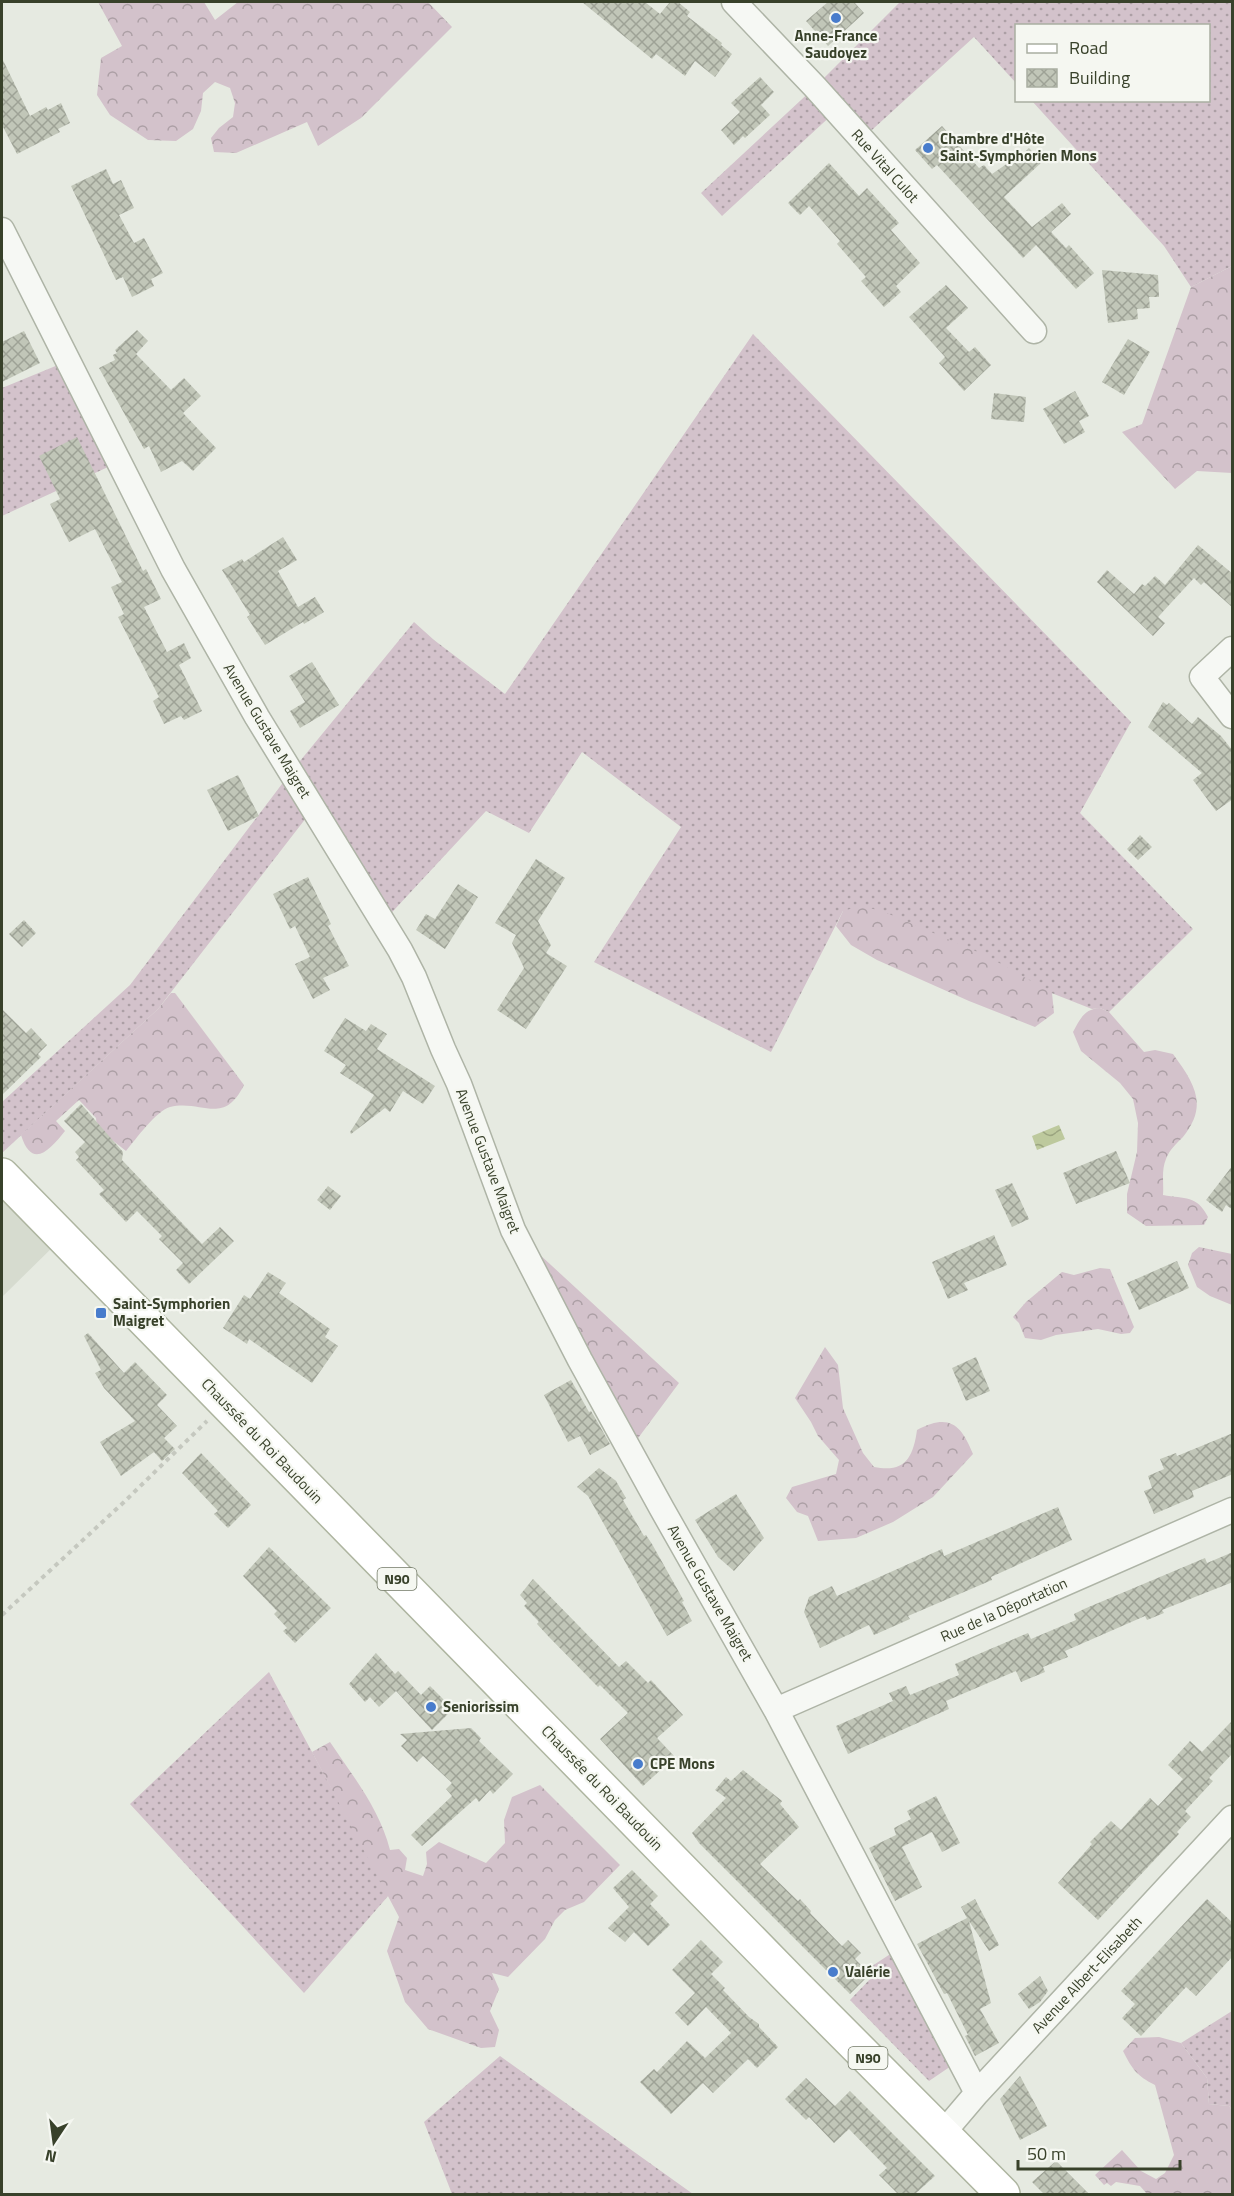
<svg xmlns="http://www.w3.org/2000/svg" width="1234" height="2196" font-family="'Titillium Web',sans-serif">
<style>
.built{fill:#d6dbcf}
.grass{fill:url(#grass-dots)}
.forest{fill:url(#forest-crowns)}
.water{fill:url(#water-waves)}
.building{fill:url(#building-cross-hatch)}
.lines{fill:none;stroke-linecap:round;stroke-linejoin:round}
.street-casing{stroke:#aeb4a6;stroke-width:27}
.primary-casing{stroke:#aeb5a0;stroke-width:36}
.path{stroke:#c5c8bf;stroke-width:4;stroke-dasharray:4.5 4.5;stroke-linecap:butt}
.street{stroke:#f6f8f4;stroke-width:24}
.primary{stroke:#fff;stroke-width:33}
.poi-dot{fill:#487ccc;stroke:#f5f7f1;stroke-width:2}
.labels{text-anchor:middle;stroke-width:4.5;stroke-linejoin:round;paint-order:stroke}
.shield{fill:#f5f7f1;stroke:#717866;stroke-width:1.5}
.shield-label{font-size:14px;font-weight:bold;fill:#38412a}
.poi-label{font-size:15px;font-weight:bold;fill:#38412a;stroke:#f5f7f1;text-anchor:start}
.street-label{font-size:15px;fill:#38412a;stroke:#f5f7f1}
</style>
<defs>
<pattern id="grass-dots" width="8" height="8" patternUnits="userSpaceOnUse" patternTransform="scale(1.5)"><rect width="8" height="8" fill="#d3c2cb"/><path d="M2 2h.1M6 6h.1" fill="none" stroke="#ac9fa5" stroke-width="1.8" stroke-linecap="round"/></pattern>
<pattern id="forest-crowns" width="20" height="18" patternUnits="userSpaceOnUse" patternTransform="scale(1.5)"><rect width="20" height="18" fill="#d3c2cb"/><path d="M2 6a3 3 0 1 1 6 0M12 15a3 3 0 1 1 6 0" fill="none" stroke="#ac9fa5"/></pattern>
<pattern id="water-waves" width="16" height="10" patternUnits="userSpaceOnUse" patternTransform="scale(1.5)"><rect width="16" height="10" fill="#bdc99d"/><path d="M0 5q4-4 8 0t8 0" fill="none" stroke="#9ba580"/></pattern>
<pattern id="building-cross-hatch" width="8" height="8" patternUnits="userSpaceOnUse" patternTransform="scale(1.5)"><rect width="8" height="8" fill="#c1c6b8"/><path d="M0 0l8 8M0 8l8-8" fill="none" stroke="#9ea296"/></pattern>
</defs>
<rect width="100%" height="100%" fill="#e6eae1"/>
<path class="built" d="M2 1175 62 1238 2 1297Z"/>
<path class="grass" d="M900 2H1232V266L1191 287 1164 246 1032 101 1208 100V26H1016V83L974 37 862 139 835 112 722 216 701 193 815 87Z
M753 334 1131 722 1080 813 1193 929 1109 1012 1100 1008 1092 1009 843 911 771 1052 594 962 681 827 582 752 529 833 486 811 382 923 313 809 158 1009 2 1153V1102L130 985 291 772 414 622 434 640 505 694Z
M58 365 108 467 2 516V388Z
M269 1672 389 1895 304 1993 130 1804Z
M898 1949 957 2062 929 2081 850 2000 872 1977 866 1970Z
M1232 2011V2110L1229 2106 1209 2104 1207 2078 1181 2043Z
M500 2056 693 2194H452L424 2122Z"/>
<path class="forest" d="M98 2H204L215 20 238 2H428L452 27 361 118 318 146 307 122 236 153 214 152 211 138 219 128 233 117 235 103 230 88 215 82 203 93 201 111 193 129 176 141 148 140 110 115 97 95 101 58 122 46Z
M1232 266V473L1197 471 1175 489 1122 432 1142 424 1191 287Z
M860 906 882 911 987 956 1052 993 1054 1013 1035 1027 969 1001 877 960 851 945 836 926 843 911Z
M171 993H175L244 1085C223 1127 202 1099 170 1107 156 1111 136 1139 126 1151L97 1128 96 1118 79 1100 56 1121 65 1131C50 1150 32 1170 21 1135L158 1009Z
M1100 1008 1109 1012 1144 1052 1155 1050 1173 1054C1194 1083 1209 1105 1183 1137 1176 1144 1170 1149 1166 1159 1161 1171 1164 1183 1163 1195 1185 1199 1197 1195 1208 1217L1204 1225 1146 1226 1127 1213V1194L1137 1152 1138 1123 1133 1099 1120 1083 1081 1051 1073 1032C1080 1019 1084 1009 1100 1008Z
M513 1230 679 1383 630 1449Z
M1199 1247 1232 1254V1305L1210 1296 1197 1287 1188 1265 1192 1253Z
M1100 1268 1110 1269 1134 1327 1130 1333 1121 1334 1098 1329 1056 1335 1041 1340 1025 1338 1019 1323 1013 1317 1026 1302 1062 1272 1074 1275Z
M825 1347 838 1365 843 1408 863 1453 874 1467C904 1473 913 1459 917 1430 949 1413 961 1424 973 1454L933 1497 893 1522 856 1538 818 1541 808 1516 797 1512 786 1498 792 1487 836 1474 839 1460 818 1436 811 1422 795 1398Z
M330 1742C353 1776 380 1810 390 1850L399 1849 407 1858 405 1870 423 1876 427 1864 426 1852 439 1842 486 1863 505 1843 504 1820 512 1797 540 1785 620 1865 584 1902 565 1910 555 1920 545 1939 508 1977 492 1973 499 1989 490 2011 499 2030 495 2047 481 2048 428 2029 405 2002 387 1951 399 1917 312 1752Z
M1159 2037 1181 2043 1207 2078 1209 2104 1229 2106 1232 2110V2194H1147L1140 2186 1116 2182 1111 2186 1107 2183 1104 2185 1095 2175 1122 2150 1141 2171 1156 2179 1165 2173 1174 2155 1155 2085C1137 2076 1132 2069 1123 2051L1135 2038Z"/>
<path class="water" d="M1059 1125 1065 1139 1037 1150 1032 1136Z"/>
<path class="building" d="M582 2H645L660 14 670 2H678L690 12 687 16 722 43 721 45 732 54 715 77 695 61 685 76 656 54 652 59Z
M828 2H854L864 13 828 46 806 21Z
M2 58 30 116 46 107 48 110 61 103 70 123 58 129 60 132 17 154 2 125Z
M760 77 774 92 761 105 770 115 745 138 743 136 734 145 721 130 740 112 731 103Z
M942 126 979 168 984 165 992 174 1008 163 1011 166 1029 148 1042 162 1004 197 1032 227 1062 203 1071 214 1051 232 1066 248 1069 245 1094 273 1076 289 1036 245 1023 258 937 165 932 169 915 150Z
M829 163 859 196 867 188 899 223 891 230 920 263 896 286 901 292 884 307 861 281 866 277 837 244 840 241 809 206 800 215 788 203Z
M106 169 113 184 121 180 134 208 119 215 134 243 144 238 163 273 151 279 154 286 132 297 123 277 116 280 71 186Z
M1102 270 1158 275 1159 297H1149L1150 308 1137 309 1138 319 1108 323Z
M946 285 968 308 946 328 969 352 975 347 991 365 964 391 939 363 945 357 909 317Z
M137 330 148 341 136 354 171 390 184 378 201 396 183 413 216 448 193 471 182 461 161 472 149 446 144 449 99 368 115 360 113 355 117 353 115 350Z
M24 331 40 363 2 382V342Z
M1128 339 1150 352 1124 395 1102 382Z
M1075 391 1089 416 1079 421 1085 432 1064 444 1043 409Z
M994 393 1026 397 1024 422 991 419Z
M77 437 143 571 146 569 161 599 144 607 167 652 184 643 191 658 179 665 202 711 184 720 181 716 164 724 153 701 159 697 118 617 124 614 111 587 122 582 95 529 69 542 50 504 60 499 39 456Z
M283 537 297 560 278 571 298 607 315 597 324 612 304 624 303 622 265 645 247 617 250 615 222 570 242 559 244 562Z
M1198 545 1233 574V608L1204 582 1201 585 1194 578 1158 617 1165 623 1153 636 1097 582 1107 570 1134 594 1142 584 1145 586 1155 576 1165 585Z
M312 662 339 705 300 728 290 711 305 702 289 676Z
M1163 702 1167 705 1169 703 1192 724 1198 717 1221 736 1233 751V799L1216 811 1193 780 1202 773 1148 727Z
M238 775 259 816 228 831 207 790Z
M1140 835 1152 847 1138 860 1127 849Z
M536 859 565 878 538 921 551 945 546 953 567 966 526 1029 497 1010 524 968 512 943 516 935 495 923Z
M308 877 331 924 328 926 349 966 323 978 330 990 313 999 295 964 310 957 295 926 290 929 273 894Z
M458 884 478 897 445 949 416 930 426 914 435 919Z
M24 920 36 933 22 947 9 934Z
M2 1009 26 1033 31 1028 47 1045 38 1054 41 1057 2 1095Z
M345 1018 366 1031 371 1024 387 1034 377 1049 435 1086 423 1104 403 1091 390 1112 385 1108 351 1134 350 1132 374 1095 340 1073 346 1065 324 1051Z
M81 1104 123 1152 122 1160 202 1244 220 1227 234 1241 189 1284 176 1270 183 1263 159 1239 162 1236 137 1211 126 1222 99 1194 104 1190 76 1160 79 1157 75 1152 85 1142 64 1121Z
M1116 1151 1130 1183 1076 1204 1063 1173Z
M1233 1165V1210L1226 1205 1222 1212 1206 1200Z
M1012 1183 1029 1219 1012 1227 995 1190Z
M328 1186 341 1196 330 1210 317 1200Z
M994 1235 1007 1265 964 1283 968 1290 948 1299 932 1262Z
M1177 1261 1189 1288 1139 1310 1127 1283Z
M268 1272 286 1283 279 1293 330 1329 325 1337 338 1346 312 1383 249 1339 247 1344 223 1328 244 1295 250 1299Z
M88 1333 124 1373 135 1362 167 1395 157 1405 177 1426 164 1438 175 1449 162 1461 154 1452 121 1476 100 1442 135 1421 104 1388 95 1373 101 1370 84 1336Z
M976 1357 990 1391 966 1401 952 1368Z
M571 1380 589 1412 591 1411 594 1416 610 1444 590 1455 580 1436 568 1442 544 1395Z
M1233 1433V1474L1192 1491 1194 1497 1154 1514 1144 1491 1152 1488 1148 1476 1164 1469 1160 1459 1176 1453 1177 1456Z
M201 1453 251 1505 228 1528 214 1514 218 1511 182 1473Z
M599 1468 616 1481 626 1498 623 1500 644 1536 646 1535 652 1544 684 1601 682 1602 692 1621 667 1636 588 1496 577 1487Z
M736 1494 764 1538 734 1571 718 1557 695 1520Z
M1058 1507 1072 1540 991 1577 992 1580 908 1616 910 1619 874 1635 869 1625 820 1648 804 1612 809 1597 832 1586 837 1596 942 1549 944 1556Z
M269 1547 331 1608 295 1643 283 1631 287 1628 274 1614 277 1611 243 1576Z
M1233 1552V1582L1162 1610 1164 1613 1147 1620 1145 1616 1065 1651 1068 1657 1043 1667 1045 1672 1021 1682 1016 1671 946 1701 949 1709 848 1754 836 1726 893 1701 889 1693 906 1686 910 1695 959 1675 955 1664 1028 1633 1031 1639 1076 1620 1074 1614 1084 1609 1205 1558 1207 1563Z
M533 1579 619 1667 626 1661 648 1683 651 1680 683 1715 657 1738 675 1757 643 1786 600 1739 628 1713 600 1685 598 1687 549 1637 537 1624 539 1622 524 1606 527 1603 520 1595Z
M376 1653 395 1674 398 1671 421 1695 430 1686 453 1709 432 1730 396 1691 379 1707 370 1697 365 1702 349 1684Z
M1233 1720V1753L1209 1778 1213 1781 1185 1811 1191 1817 1177 1832 1179 1834 1098 1920 1058 1883 1092 1844 1090 1842 1111 1821 1121 1830 1150 1798 1158 1806 1183 1779 1168 1765 1190 1741 1202 1752Z
M471 1728 481 1738 479 1741 513 1774 493 1794 490 1790 479 1802 476 1798 422 1846 411 1835 452 1796 446 1789 452 1783 423 1756 417 1762 401 1746 407 1740 400 1734Z
M743 1770 782 1801 780 1804 799 1827 760 1864 798 1901 800 1899 811 1911 810 1913 842 1946 848 1940 861 1953 855 1959 870 1974 850 1994 699 1843 692 1833 726 1798 715 1790 726 1777 731 1781Z
M936 1796 960 1843 942 1852 932 1832 902 1847 922 1887 895 1901 869 1848 896 1835 894 1828 911 1819 907 1811Z
M632 1870 658 1896 650 1904 670 1925 648 1946 634 1932 625 1942 608 1928 629 1907 613 1888Z
M975 1899 999 1945 989 1951 969 1921 991 2003 980 2009 999 2043 975 2056 965 2036 968 2035 947 1993 944 1994 917 1944 967 1918 961 1907Z
M1207 1899 1233 1923V1956L1196 1996 1186 1987 1141 2036 1122 2018 1135 2004 1121 1991Z
M701 1940 723 1962 711 1974 725 1988 723 1990 749 2017 759 2024V2027L778 2047 757 2068 748 2059 713 2093 703 2083 671 2114 640 2082 654 2069 657 2072 687 2041 705 2058 731 2033 706 2007 688 2026 675 2013 695 1993 672 1970Z
M1040 1976 1048 1991 1040 2002 1029 2009 1018 1994Z
M1020 2076 1047 2126 1020 2140 1000 2099Z
M806 2078 835 2106 850 2091 935 2176 915 2194H898L879 2175 887 2168 849 2129 834 2143 809 2117 806 2120 785 2099Z
M1056 2161 1089 2194H1044L1032 2182Z"/>
<g class="lines">
<g class="street-casing">
<path id="street" d="M734 2 815 87 1034 331
M2 230 173 569 257 717 400 950 414 977 443 1049 459 1084 513 1230 580 1360 662 1509 776 1710 977 2093
M1232 649 1202 677 1232 716
M776 1710 1232 1510
M943 2133 977 2093 1232 1818"/>
</g>
<g class="primary-casing">
<path id="primary" d="M2 1175 793 1983 1003 2194"/>
</g>
<path class="path" d="M2 1615 124 1502 207 1421"/>
<use href="#street" class="street"/>
<use href="#primary" class="primary"/>
</g>
<g class="poi-dot">
<circle cx="836" cy="18" r="6"/>
<circle cx="928" cy="148" r="6"/>
<rect x="95" y="1307" width="12" height="12" rx="3"/>
<circle cx="431" cy="1707" r="6"/>
<circle cx="638" cy="1764" r="6"/>
<circle cx="833" cy="1972" r="6"/>
</g>
<g class="labels">
<g class="shield">
<rect x="377.5" y="1568" width="39" height="22" rx="4.5"/>
<rect x="848.5" y="2047" width="39" height="22" rx="4.5"/>
</g>
<g class="shield-label">
<text x="397" y="1584">N90</text>
<text x="868" y="2063">N90</text>
</g>
<g class="poi-label">
<text x="836" y="41" text-anchor="middle">Anne-France<tspan x="836" dy="17">Saudoyez</tspan></text>
<text x="940" y="144">Chambre d'Hôte<tspan x="940" dy="17">Saint-Symphorien Mons</tspan></text>
<text x="113" y="1309">Saint-Symphorien<tspan x="113" dy="17">Maigret</tspan></text>
<text x="443" y="1712">Seniorissim</text>
<text x="650" y="1769">CPE Mons</text>
<text x="845" y="1977">Valérie</text>
</g>
<g class="street-label">
<text transform="translate(885 166) rotate(48)" y="5">Rue Vital Culot</text>
<text transform="translate(267 731) rotate(59)" y="5">Avenue Gustave Maigret</text>
<text transform="translate(488 1161) rotate(69)" y="5">Avenue Gustave Maigret</text>
<text transform="translate(262 1441) rotate(46)" y="5">Chaussée du Roi Baudouin</text>
<text transform="translate(710 1593) rotate(60)" y="5">Avenue Gustave Maigret</text>
<text transform="translate(1004 1610) rotate(-24)" y="5">Rue de la Déportation</text>
<text transform="translate(602 1788) rotate(46)" y="5">Chaussée du Roi Baudouin</text>
<text transform="translate(1087 1975) rotate(-47)" y="5">Avenue Albert-Elisabeth</text>
</g>
</g>
<rect width="1234" height="2196" fill="none" stroke="#38412a" stroke-width="6"/>
<rect x="1015" y="24" width="195" height="78" fill="#f5f7f1" stroke="#a9aea1" stroke-width="1.5"/>
<rect x="1027" y="44" width="30" height="9" fill="#ffffff" stroke="#a9aea1" stroke-width="1.5"/>
<text x="1069" y="54" font-size="18" fill="#38412a">Road</text>
<rect x="1027" y="69" width="30" height="18" fill="url(#building-cross-hatch)" stroke="#a9aea1" stroke-width="1.5"/>
<text x="1069" y="84" font-size="18" fill="#38412a">Building</text>
<g transform="translate(54 2142) rotate(193)" stroke="#f5f7f1" stroke-width="4.5" paint-order="stroke">
<path d="M0-4.5L10 22L0 15L-10 22Z" fill="#38412a"/>
<text y="-9" font-size="16" font-weight="bold" text-anchor="middle" fill="#38412a">N</text>
</g>
<path d="M1018 2160v9h162v-9" fill="none" stroke="#38412a" stroke-width="3"/>
<text x="1027" y="2160" font-size="18" fill="#38412a" stroke="#f5f7f1" stroke-width="4.5" paint-order="stroke">50 m</text>
</svg>
